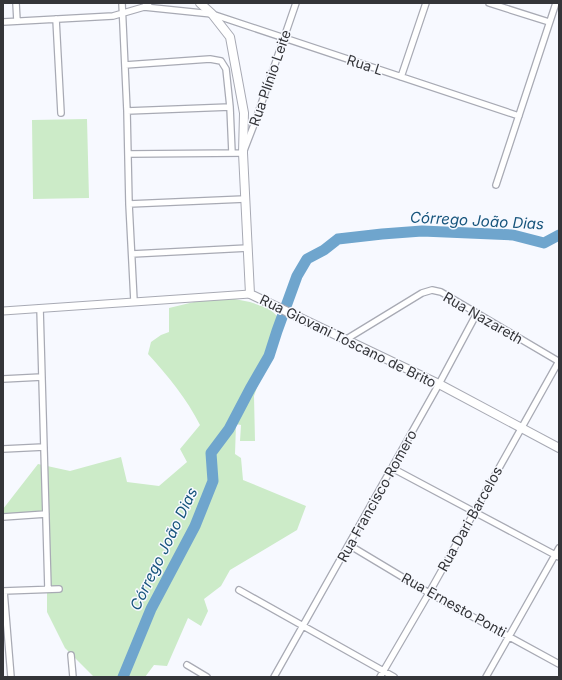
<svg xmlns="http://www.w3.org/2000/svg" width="562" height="680" font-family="Inter,sans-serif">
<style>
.green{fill:#ccebc8}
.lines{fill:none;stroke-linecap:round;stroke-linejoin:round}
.river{stroke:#6fa5cd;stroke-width:11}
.minor-casing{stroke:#a8aab4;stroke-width:8}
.tertiary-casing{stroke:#a8aab4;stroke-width:9}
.secondary-casing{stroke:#a8aab4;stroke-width:10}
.minor{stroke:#fff;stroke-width:5.5}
.tertiary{stroke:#fff;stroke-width:7}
.secondary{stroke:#fff;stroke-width:8}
.labels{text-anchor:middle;stroke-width:3;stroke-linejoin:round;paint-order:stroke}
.street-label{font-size:14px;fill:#343539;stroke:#f7f9ff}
.water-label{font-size:15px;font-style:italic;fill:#16547c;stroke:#f7f9ff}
</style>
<rect width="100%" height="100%" fill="#f7f9ff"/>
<path class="green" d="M87 119 89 198 33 199 32 120Z
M219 296 250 302 270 309 282 321 281 331 275 348 261 376 254 396 255 441H240L241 425 236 424 235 454 241 458 243 480 306 506 297 530 230 570 221 586 204 599 208 611 201 626 188 618 167 666 154 665 145 677H94L65 648 47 612V563L46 515 3 516V509L38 464 70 471 121 457 127 482 159 486 187 462 180 449 200 425C187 399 168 376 148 354L151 342 161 335 169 332V308Z"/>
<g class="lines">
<path class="river" d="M123 677 151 609 195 526 213 481 211 453 229 429 250 389 269 356 277 331 297 276 307 259 324 250 338 239 382 234 422 231 513 235 544 243 559 235"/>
<g class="minor-casing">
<path id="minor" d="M16 3 17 21
M122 3 127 111 129 204 134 301
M489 3 549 22
M144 7 212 14 519 116
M56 19 61 113
M3 22 113 16 144 7 149 3
M125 65 210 59 221 61 226 69 230 107
M401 77 426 3
M127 111 230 107 232 153
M128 154 243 153 255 122 296 3
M496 185 556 3
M129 204 245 199
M132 254 248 248
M40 308 48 589
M345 340 422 293 432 290 441 292 558 361
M3 379 42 377
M3 449 44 447
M392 468 559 557
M3 517 46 514
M349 545 429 593 559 664
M239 590 394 677
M3 591 59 589
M4 591 11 677
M71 655 73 677
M187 665 207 677
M274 677 439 384 477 313
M380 677 429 593 559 361
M486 677 559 548"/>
</g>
<g class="tertiary-casing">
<path id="tertiary" d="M3 311 250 294"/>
</g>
<g class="secondary-casing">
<path id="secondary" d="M200 3 212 14 230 37 244 113 243 153 250 294 439 384 559 448"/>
</g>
<use href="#minor" class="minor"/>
<use href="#tertiary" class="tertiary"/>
<use href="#secondary" class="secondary"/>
</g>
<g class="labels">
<g class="street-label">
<text transform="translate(365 65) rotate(18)" y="5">Rua L</text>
<text transform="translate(270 78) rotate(-71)" y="5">Rua Plínio Leite</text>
<text transform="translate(483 318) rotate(30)" y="5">Rua Nazareth</text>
<text transform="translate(348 341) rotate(26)" y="5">Rua Giovani Toscano de Brito</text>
<text transform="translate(377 496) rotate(-61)" y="5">Rua Francisco Romero</text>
<text transform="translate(470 519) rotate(-61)" y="5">Rua Dari Barcelos</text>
<text transform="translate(454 605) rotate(29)" y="5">Rua Ernesto Ponti</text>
</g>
<g class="water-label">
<text transform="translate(477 221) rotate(3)" y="5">Córrego João Dias</text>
<text transform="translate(164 549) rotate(-64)" y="5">Córrego João Dias</text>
</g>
</g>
<rect width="562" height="680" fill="none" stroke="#343539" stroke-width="8"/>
</svg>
